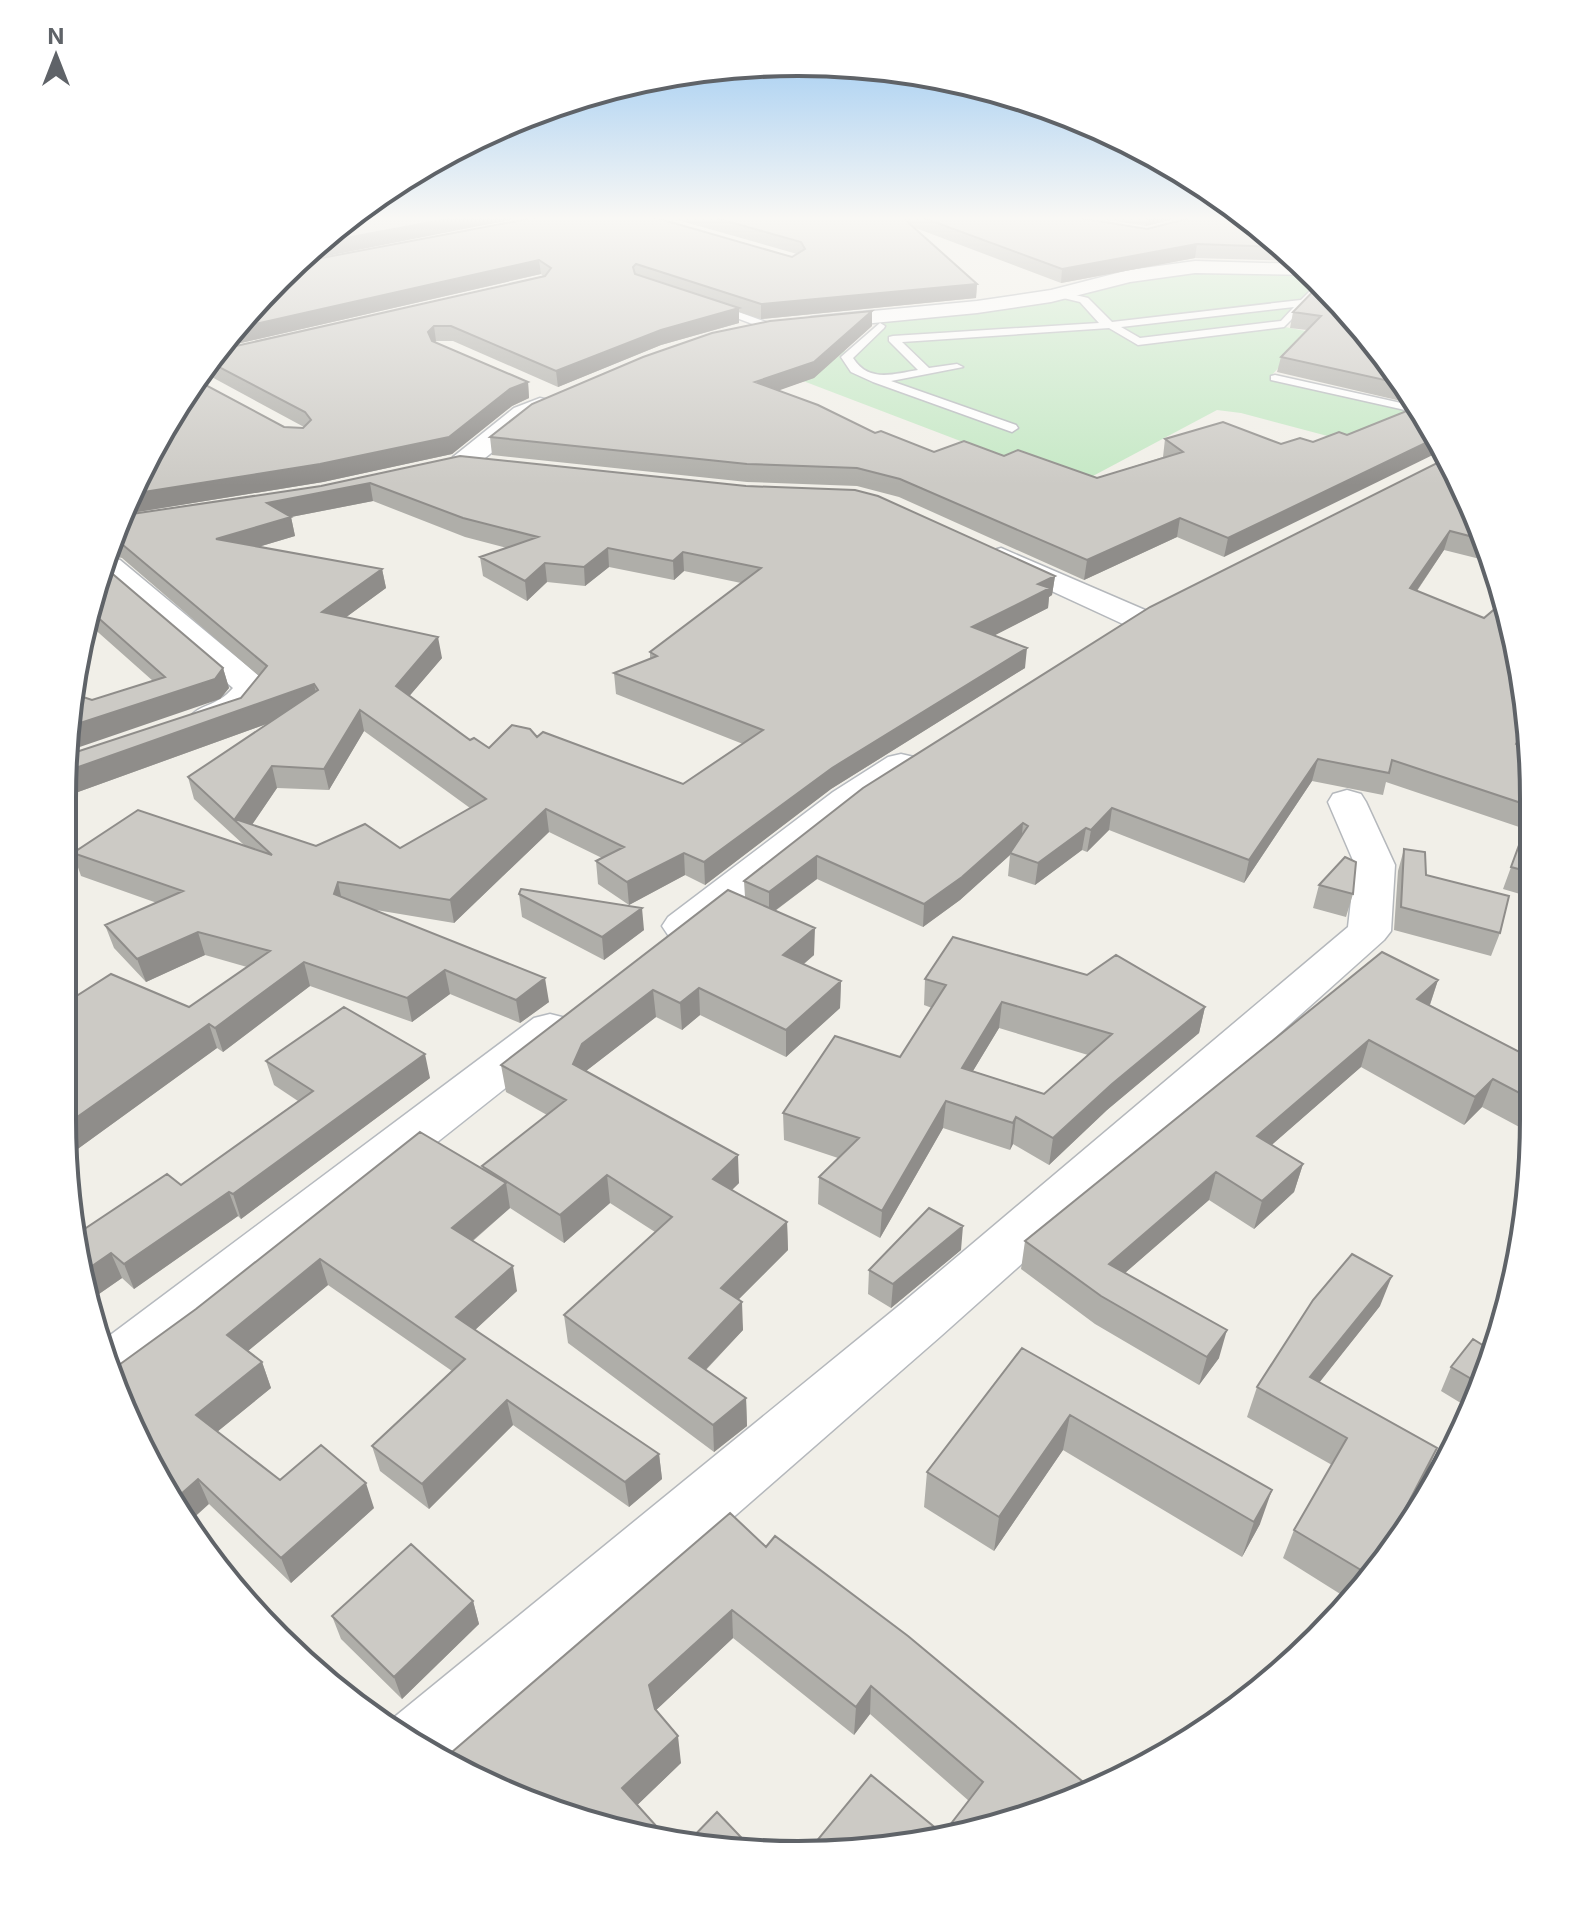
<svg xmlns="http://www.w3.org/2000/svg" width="1596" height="1917" font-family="Inter,sans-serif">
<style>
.green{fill:#c5e8c5}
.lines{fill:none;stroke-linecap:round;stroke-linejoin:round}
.lane-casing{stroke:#b5b8bc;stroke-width:3}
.street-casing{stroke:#b5b8bc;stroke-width:3}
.secondary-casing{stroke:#b6babf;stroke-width:3}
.lane{fill:#fff;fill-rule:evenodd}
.street{fill:#fff;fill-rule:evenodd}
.secondary{fill:#fff;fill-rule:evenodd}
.wall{fill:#afaea9;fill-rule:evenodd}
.shaded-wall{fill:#8f8d8a}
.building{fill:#cccac5;stroke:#8f8d8a;stroke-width:2;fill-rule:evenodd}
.rim{fill:none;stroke:#5f6368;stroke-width:4}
</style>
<rect width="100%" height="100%" fill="#f1efe8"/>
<path class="green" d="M1222 270 1315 275 1324 284 1285 327 1311 332 1271 376 1419 407 1369 447 1241 413 1217 410 1076 485 777 371 842 350 853 352 884 323 1033 306 1155 276Z"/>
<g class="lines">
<g class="lane-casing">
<path id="lane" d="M1320 281 1325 286 1284 327 1138 345 1109 328 902 342 929 368 957 364 963 367 891 381 1016 425 1018 428 1012 432 873 382 851 372 841 357 880 323 885 326 884 328 853 358C869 383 893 374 918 370L889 341V337L893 336 1099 323 1080 302 1055 296V292L1059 291 1088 298 1112 322 1301 300ZM1294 307 1281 321 1140 338 1121 327Z
M711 302 774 325 775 327 766 329 707 307 706 305Z
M1275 375 1419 407 1423 414 1271 380V376Z"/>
</g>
<g class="street-casing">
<path id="street" d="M1195 261 1302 264 1315 275 1195 273 1130 282 1051 302 977 313 811 329 800 323 811 317 977 301 1051 290 1129 270Z
M540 398 549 400 552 405 471 469H453L449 463 453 457 514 408Z
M1001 548 1145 610 1150 617 1145 624 1134 627 1123 624 991 563 986 557 991 551Z
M112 558 120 560 264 680 269 687C252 712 227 735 193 727L188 719C198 704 217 707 233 688L106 579Z
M1347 790 1361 794 1366 802 1395 865 1391 931 1384 940 941 1336 453 1762 388 1730 392 1719 901 1304 1348 927 1355 865 1328 802 1333 794Z"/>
</g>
<g class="secondary-casing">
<path id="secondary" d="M901 754 914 757 920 765 914 773 861 808 698 935 683 939 668 935 662 926 668 917 833 792 888 757Z
M550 1014 566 1018 573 1029 566 1040 132 1384 120 1389 101 1342 534 1018Z"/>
</g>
<use href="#lane" class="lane"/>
<use href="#street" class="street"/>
<use href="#secondary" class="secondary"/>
</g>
<path class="wall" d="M667 217H1074L1147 229 1244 217 1298 261 1195 258 1061 283 913 227 977 284 976 298 761 319 739 312V323L661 345 558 387 453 341H436L435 342 528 382 529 398 512 406 452 454 323 482 125 514 138 473 284 427H304L208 375 227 348 543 276 541 274 228 346 278 277 295 263 792 257 797 254Z
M1089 217H1180L1146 226Z
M1322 282 1410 389 1418 405 1277 372 1281 357 1307 330 1290 328 1293 312Z
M872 326 814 378 778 390 875 433 934 452 1004 456 1097 478 1163 457 1165 439 1281 444 1313 442 1347 435 1224 557 1177 537 1084 580 899 497 857 486 747 482 492 455 490 437Z
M460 456 1055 576 1052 595 1049 597 1048 608 994 635 1025 668 831 789 705 885 685 875 629 905 598 884 596 861 602 858 549 832 454 923 376 910 549 1002 520 1023 450 994 412 1022 310 986 223 1052 217 1048 68 1156 67 1155 62 1119 189 1007 247 967 205 955 146 982 114 948 105 925 157 903 81 876 73 853 244 845 194 799 188 777 269 723 67 796 71 806 67 808V755L241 698 259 676 122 558 113 556 125 515 321 486ZM373 501 465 537 507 548 480 557 483 576 527 601 547 582 585 586 609 567 674 580 684 571 741 583 650 652V659L614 673 616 694 743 744 683 784 537 737 489 748 470 740 409 696 442 658 346 617 386 588 382 569 258 547 295 536 291 517ZM364 731 470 808 400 848 316 846 252 825 277 788 329 790Z
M1478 516 1492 562 1444 550 1417 591 1528 733 1520 746 1534 798V898L1503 889 1525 829 1386 782 1383 795 1312 781 1244 883 1109 830 1087 852 1082 850 1035 885 1008 876 1010 855 960 900 923 927 817 879 775 911 814 955 804 964 841 981 840 1008 786 1057 700 1015 682 1030 656 1017 586 1071 739 1183 732 1190 787 1222 788 1250 739 1299 743 1330 706 1370 746 1398 747 1426 714 1452 568 1343 564 1315 655 1232 610 1203 564 1243 510 1208 473 1241 517 1291 475 1330 659 1454 662 1479 629 1507 513 1425 429 1509 380 1471 372 1446 452 1371 328 1285 248 1351 262 1362 271 1388 217 1432 280 1480 374 1508 291 1583 209 1504 112 1370 483 1169 482 1166 547 1115 506 1092 501 1065 745 897 744 881Z
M108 570 223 668 229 688 220 699 92 700 153 681 91 626Z
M1404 849 1426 875 1500 933 1491 956 1394 930 1398 871Z
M1319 885 1353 894 1346 917 1313 908Z
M519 894 644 930 604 960 522 917Z
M1087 975 1205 1007 1199 1033 1107 1110 1049 1165 1013 1144 1010 1150 943 1128 880 1238 818 1204 819 1177 838 1158 784 1140 783 1113 900 1057 932 1008 924 1005 925 979ZM999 1028 1088 1055 1044 1094 973 1071Z
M1438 980 1430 1005 1533 1059V1119L1523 1129 1482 1107 1464 1125 1361 1067 1271 1145 1303 1164 1294 1192 1254 1229 1209 1200 1125 1273 1219 1358 1199 1385 1095 1324 1021 1269 1025 1241Z
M266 1061 430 1078 241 1219 238 1216 134 1289 122 1278 86 1303 77 1234 181 1185 298 1101 274 1085Z
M961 1250 891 1308 868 1294 869 1270Z
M1380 1306 1319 1382 1437 1448 1424 1477 1394 1535 1399 1537 1353 1602 1283 1558 1294 1530 1332 1465 1247 1417 1257 1387Z
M1022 1348 1260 1524 1242 1557 1063 1450 994 1551 924 1507 927 1472Z
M1495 1353 1460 1433 1453 1429 1464 1405 1441 1391 1451 1367Z
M766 1547 1094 1791 943 1834 969 1801 870 1714 854 1735 733 1638 656 1710 681 1763 637 1805 561 1816Z
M473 1601 479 1624 402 1699 341 1639 332 1616Z"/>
<path class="shaded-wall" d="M458 217H525L297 262 319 243Z
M1147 217H1180L1146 226Z
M1197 244 1195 258 1061 283 1062 269Z
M539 260 541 274 228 346 242 327Z
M977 284 976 298 761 319V304Z
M739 308V323L661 345 558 387 556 371 661 330Z
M872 311V326L814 378 755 399V382Z
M434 326 436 341 430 347 428 332Z
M528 382 529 398 512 406 452 454 323 482 125 514 131 494 510 389Z
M1436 438 1443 450 1224 557 1228 538Z
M370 483 373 501 291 517 295 536 221 558 216 539 267 503Z
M1180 518 1177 537 1084 580 1087 560Z
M1450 531 1444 550 1405 608 1410 588Z
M608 548 609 567 585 586 584 567Z
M683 552 684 571 674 580 673 561Z
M545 563 547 582 527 601 525 581Z
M382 569 386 588 326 632 322 612Z
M1055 576 1052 595 1049 597 1048 608 970 648 972 627 1038 584Z
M438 637 442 658 400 707 396 686Z
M1027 648 1025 668 831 789 705 885 704 862 832 768Z
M223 668 229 688 220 699 68 751V727Z
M314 684 319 705 67 796 71 806 67 808V771Z
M360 710 364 731 329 790 324 769Z
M1527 726 1528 733 1509 766 1516 744Z
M1318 759 1312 781 1244 883 1249 860Z
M272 766 277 788 247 832 235 819Z
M1112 808 1109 830 1087 852 1091 830Z
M546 809 549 832 454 923 450 900Z
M1023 823 1021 845 1010 853V855L960 900 923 927 924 904Z
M1086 828 1082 850 1035 885 1038 863Z
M684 853 685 875 629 905 627 882Z
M817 856V879L769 915V892Z
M338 882 343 905 334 894Z
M642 908 644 930 604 960 602 937Z
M815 928 814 955 783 981V955Z
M198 932 205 955 146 982 137 959Z
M304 962 310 986 223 1052 215 1028Z
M445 970 450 994 412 1022 407 998Z
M545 978 549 1002 520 1023 516 1000Z
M1438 980 1429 1007 1417 999Z
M841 981 840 1008 786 1057V1030Z
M699 988 700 1015 682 1030 680 1003Z
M653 990 656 1017 586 1071 573 1064 582 1044Z
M1002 1002 999 1028 959 1094 962 1068Z
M1205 1007 1199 1033 1107 1110 1049 1165 1053 1138 1112 1084Z
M209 1024 217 1048 68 1156 66 1151 63 1127Z
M1369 1040 1361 1067 1250 1164 1257 1136Z
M425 1054 430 1078 241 1219 233 1194Z
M1493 1079 1482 1107 1464 1125 1475 1097Z
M946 1101 943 1128 880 1238 882 1211Z
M1533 1106V1119L1523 1129Z
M1016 1117 1013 1144 1010 1150 1013 1123Z
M738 1155 739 1183 714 1207 713 1179Z
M1303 1164 1294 1192 1254 1229 1262 1201Z
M1216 1172 1209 1200 1103 1292 1109 1264Z
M607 1175 610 1203 564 1243 560 1215Z
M506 1183 510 1208 458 1253 452 1228Z
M229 1192 238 1216 134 1289 124 1264Z
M787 1222 788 1250 722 1316 721 1288Z
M963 1226 961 1250 891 1308 893 1284Z
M111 1253 122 1278 86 1303 82 1273Z
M320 1259 328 1285 237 1360 227 1335Z
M513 1266 517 1291 462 1342 456 1317Z
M1392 1276 1380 1306 1300 1407 1310 1377Z
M742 1302 743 1330 691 1385 689 1358Z
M1227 1330 1219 1358 1199 1385 1207 1357Z
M262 1362 271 1388 207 1440 196 1415Z
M746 1398 747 1426 714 1452 713 1425Z
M507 1400 513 1425 429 1509 422 1484Z
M1070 1415 1063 1450 994 1551 999 1517Z
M1437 1448 1424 1477 1379 1563 1392 1534Z
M659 1454 662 1479 629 1507 625 1482Z
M198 1479 209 1504 188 1523 172 1502Z
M366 1483 374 1508 291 1583 281 1558Z
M1272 1490 1260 1524 1242 1557 1254 1522Z
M473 1601 479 1624 402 1699 394 1677Z
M732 1610 733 1638 653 1713 649 1685Z
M871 1686 870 1714 854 1735 856 1707Z
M678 1736 681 1763 627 1815 622 1788Z"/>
<path class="building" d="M352 217H458L319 243Z
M538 217H653L792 257 805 249 801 242 712 217H902L977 284 761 304 636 264 633 267 635 274 739 308 661 330 556 371 451 326H434L428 332 432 341 528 382 510 389 449 437 320 464 131 494 138 473 202 383 284 427 303 428 311 420 305 412 215 365 227 348 545 276 551 268 539 260 242 327 278 277 295 263Z
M921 217H1074L1147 229 1194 217H1244L1281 247 1197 244 1062 269Z
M1322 282 1407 385 1281 357 1321 316 1293 312Z
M872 311 814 362 755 382 818 405 875 433 881 431 934 452 964 441 1004 456 1018 450 1097 478 1183 452 1165 439 1223 422 1281 444 1300 438 1313 442 1339 432 1347 435 1419 406 1436 438 1228 538 1180 518 1087 560 900 479 857 468 747 464 490 437 532 404 643 357 712 333 770 321Z
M460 456 746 486 855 490 878 496 1055 576 1038 584 1050 588 972 627 1027 648 832 768 704 862 684 853 627 882 596 861 624 847 546 809 450 900 338 882 334 894 545 978 516 1000 445 970 407 998 304 962 215 1028 209 1024 63 1127 62 1119 64 1004 111 974 189 1007 270 951 198 932 137 959 105 925 183 891 73 853 138 810 272 855 188 777 318 690 314 684 67 771V755L241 698 267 666 117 540 125 515 321 486ZM370 483 463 518 538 537 480 557 525 581 545 563 584 567 608 548 673 561 683 552 761 568 650 652 657 656 614 673 763 730 683 784 543 732 537 737 530 729 512 725 489 748 474 738 470 740 396 686 438 637 322 612 382 569 216 539 291 517 267 503ZM360 710 486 799 400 848 365 824 316 846 235 819 272 766 324 769Z
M1447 458 1478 516 1485 540 1450 531 1410 588 1484 618 1504 601 1520 654 1527 726 1516 744 1528 753 1529 751 1534 798V873L1511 867 1533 807 1392 760 1389 773 1318 759 1249 860 1112 808 1091 830 1086 828 1038 863 1010 853 1028 826 1023 823 962 877 924 904 817 856 769 892 744 881 863 788 1150 607Z
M108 570 223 668 215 679 68 727V702L71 693 92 700 165 677 95 615Z
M1404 849 1425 852 1426 875 1509 896 1500 933 1401 907Z
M1345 857 1356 862 1353 894 1319 885Z
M521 889 642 908 602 937 519 894Z
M728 890 815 928 783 955 841 981 786 1030 699 988 680 1003 653 990 582 1044 573 1064 738 1155 713 1179 787 1222 721 1288 742 1302 689 1358 746 1398 713 1425 564 1315 672 1217 607 1175 560 1215 482 1166 566 1100 501 1065Z
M953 937 1087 975 1116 955 1205 1007 1112 1084 1053 1138 1016 1117 1013 1123 946 1101 882 1211 819 1177 859 1138 783 1113 835 1036 900 1057 946 985 925 979ZM1002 1002 1112 1034 1044 1094 962 1068Z
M1382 952 1438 980 1417 999 1533 1059V1100L1493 1079 1475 1097 1369 1040 1257 1136 1303 1164 1262 1201 1216 1172 1109 1264 1227 1330 1207 1357 1101 1296 1025 1241Z
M344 1007 425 1054 233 1194 229 1192 124 1264 111 1253 82 1273 77 1234 167 1174 181 1185 313 1091 266 1061Z
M420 1132 506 1183 452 1228 513 1266 456 1317 659 1454 625 1482 507 1400 422 1484 372 1446 465 1359 320 1259 227 1335 262 1362 196 1415 280 1480 321 1445 366 1483 281 1558 198 1479 172 1502 160 1487 112 1370 196 1309Z
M929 1208 963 1226 893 1284 869 1270Z
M1352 1254 1392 1276 1310 1377 1437 1448 1392 1534 1399 1537 1371 1576 1294 1530 1347 1438 1257 1387 1313 1300Z
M1473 1339 1495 1353 1471 1409 1464 1405 1480 1384 1451 1367Z
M1022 1348 1272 1490 1254 1522 1070 1415 999 1517 927 1472Z
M730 1513 766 1547 775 1536 908 1636 1094 1791 1080 1799 941 1841 810 1849 871 1775 943 1834 983 1782 871 1686 856 1707 732 1610 649 1685 655 1709 678 1736 622 1788 666 1837 561 1816 445 1758Z
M411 1544 473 1601 394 1677 332 1616Z
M1122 1763 1132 1771 1097 1790Z
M717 1812 756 1853H749L689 1841Z"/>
<linearGradient id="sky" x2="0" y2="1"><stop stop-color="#8fc3f1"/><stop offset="0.45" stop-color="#f9f8f5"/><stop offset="1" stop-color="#f9f8f5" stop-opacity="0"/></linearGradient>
<rect width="1596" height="485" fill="url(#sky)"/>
<path d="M0 0H1596V1917H0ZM798 76H798A722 722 0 0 1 1520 798V1119A722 722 0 0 1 798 1841H798A722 722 0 0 1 76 1119V798A722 722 0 0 1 798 76Z" fill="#fff" fill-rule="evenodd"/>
<path class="rim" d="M798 76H798A722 722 0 0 1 1520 798V1119A722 722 0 0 1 798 1841H798A722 722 0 0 1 76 1119V798A722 722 0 0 1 798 76Z"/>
<g transform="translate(56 56)" stroke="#ffffff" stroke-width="6" paint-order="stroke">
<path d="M0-6L14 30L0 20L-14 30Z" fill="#5f6368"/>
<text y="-12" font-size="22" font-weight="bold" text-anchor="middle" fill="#5f6368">N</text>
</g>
</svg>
